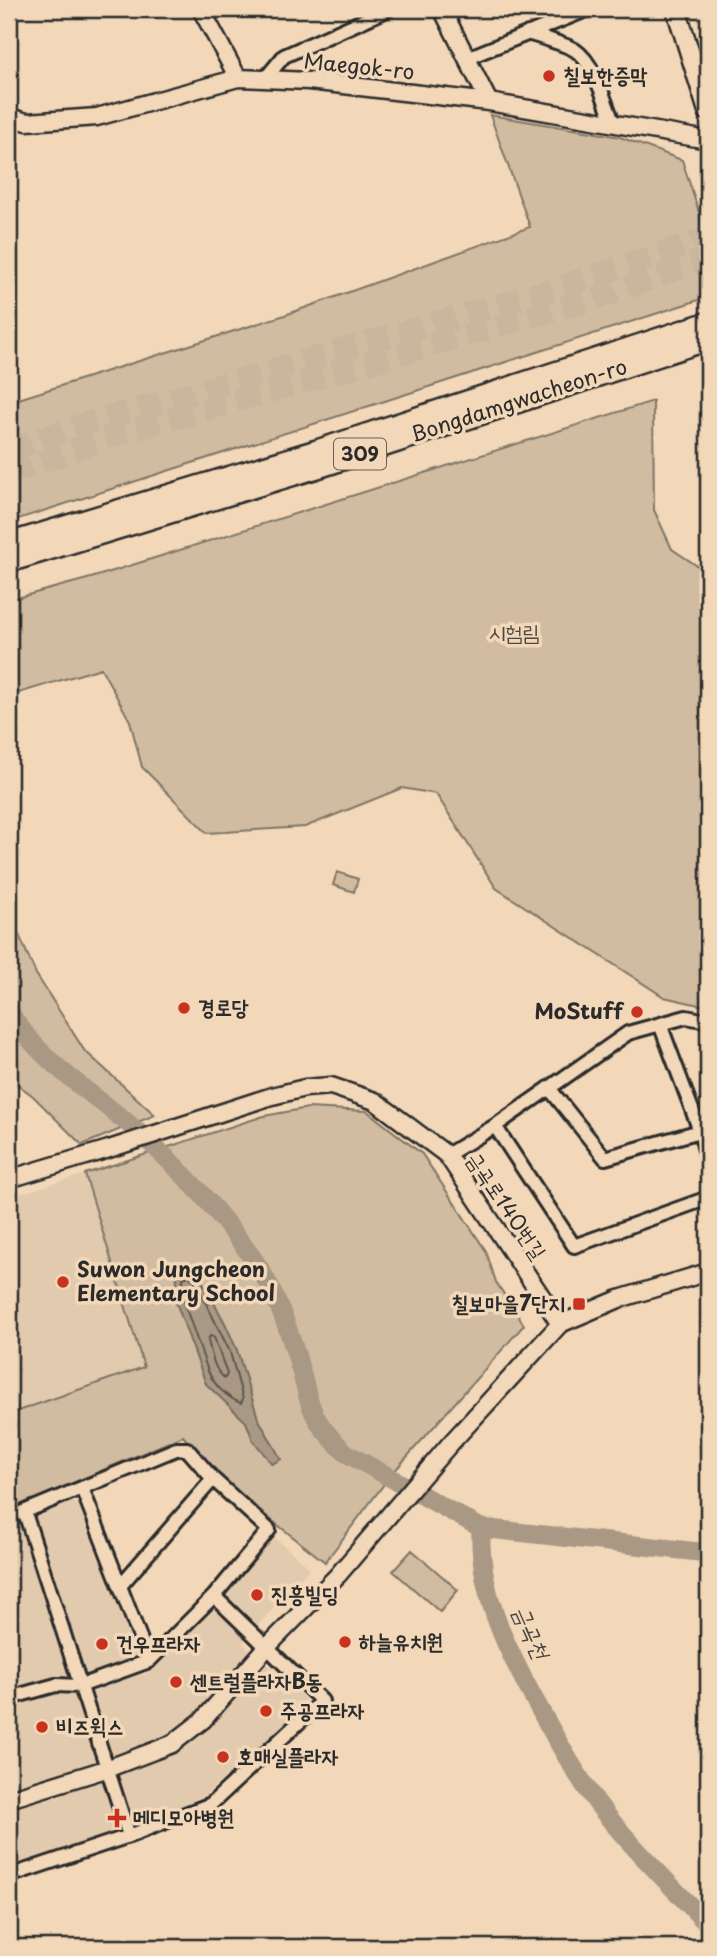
<svg xmlns="http://www.w3.org/2000/svg" width="717" height="1956" font-family="'Playpen Sans','Poor Story',sans-serif">
<style>
.built{fill:#e2caae}
.green{fill:#d1bca1;stroke:#7e7466;stroke-width:2}
.water{fill:#a89884;stroke:#766c60;stroke-width:2}
.lines{fill:none;stroke-linecap:round;stroke-linejoin:round}
.shore{stroke:#5d574f;stroke-width:2}
.river{stroke:#a89884;stroke-width:19}
.motorway-tunnel{stroke:#cab59d;stroke-width:23;stroke-dasharray:23 11;stroke-linecap:butt}
.minor-casing{stroke:#2b2b2b;stroke-width:18}
.tertiary-casing{stroke:#2b2b2b;stroke-width:21}
.secondary-casing{stroke:#2b2b2b;stroke-width:23}
.trunk-casing{stroke:#2b2b2b;stroke-width:26}
.minor{stroke:#f2d8b9;stroke-width:12}
.tertiary{stroke:#f2d8b9;stroke-width:16}
.secondary{stroke:#f2d8b9;stroke-width:18}
.trunk{stroke:#f2d8b9;stroke-width:21}
.poi-dot{fill:#c8321e;stroke:#f2d8b9;stroke-width:2.5}
.labels{text-anchor:middle;stroke-width:7;stroke-linejoin:round;paint-order:stroke}
.shield{fill:#f2d8b9;stroke:#675f56;stroke-width:2}
.shield-label{font-size:19px;font-weight:bold;fill:#2b2b2b}
.street-label{font-size:21px;fill:#2b2b2b;stroke:#f2d8b9}
.poi-label{font-size:21px;font-weight:bold;fill:#2b2b2b;stroke:#f2d8b9;text-anchor:start}
.park-label{font-size:21px;fill:#4c4843;stroke:#f2d8b9}
.water-label{font-size:23px;font-style:italic;fill:#4a4641;stroke:#f2d8b9}
</style>
<rect width="100%" height="100%" fill="#f2d8b9"/>
<filter id="ink" filterUnits="userSpaceOnUse"><feTurbulence type="fractalNoise" baseFrequency=".0143" numOctaves="2"/><feDisplacementMap in="SourceGraphic" scale="14" xChannelSelector="R" yChannelSelector="G"/><feConvolveMatrix kernelMatrix="1 2 1 2 8 2 1 2 1" color-interpolation-filters="sRGB"/></filter>
<g filter="url(#ink)">
<path class="built" d="M85 1174 144 1368 9 1414V1197Z
M70 1501 79 1505 144 1676 275 1538 310 1568 242 1643 306 1699 272 1737 205 1795 127 1830 9 1866V1523Z"/>
<path class="green" d="M490 115 620 137 682 160 708 240V297L9 522V402L285 315 530 227Z
M653 401 654 510 672 549 708 573V1007L664 997 496 888 436 794 402 788 305 827 207 833 142 767 130 721 101 668 9 696V600L91 578Z
M337 872 358 879 354 892 333 885Z
M9 912 36 974 84 1050 155 1115 82 1145 33 1096 9 1078Z
M308 1108 367 1111 422 1154 486 1251 496 1282 524 1325 391 1475 325 1562 228 1486 183 1436 9 1510V1414L144 1367 85 1174 264 1116Z
M412 1550 458 1590 440 1612 393 1571Z"/>
<path class="water" d="M183 1268 193 1269 200 1277 225 1323 237 1350 258 1418 281 1459 272 1464 253 1440 246 1422 206 1384 176 1302 177 1274Z"/>
<g class="lines">
<path class="shore" d="M189 1276 195 1281 230 1352 243 1399 241 1403C227 1398 214 1385 208 1371L183 1300V1278Z
M210 1336 214 1337 227 1374 225 1378C214 1372 211 1352 208 1340Z"/>
<path class="river" d="M9 1011C39 1062 92 1092 136 1130 181 1169 222 1214 256 1263 277 1294 291 1335 301 1371 305 1384 307 1398 313 1411 320 1428 333 1440 346 1453L481 1528 708 1553
M481 1528C478 1597 511 1658 544 1717 560 1746 577 1776 597 1803 630 1846 671 1885 708 1925"/>
<path class="motorway-tunnel" d="M9 450 88 423 558 288 708 238
M9 473 115 435 600 297 708 258"/>
<g class="minor-casing">
<path id="minor" d="M528 33C542 38 563 43 575 50 594 62 605 102 613 122
M467 58 589 9
M264 80 284 56 389 9
M549 1088 605 1158 700 1131 660 1024
M495 1126 574 1246 708 1198
M708 1129 700 1131 708 1162
M447 1155 495 1126 628 1033 686 1017 708 1021
M82 1488 149 1661
M25 1513 129 1836
M9 1518 176 1449H187L213 1479 269 1530 214 1596 149 1661 80 1686 56 1685 9 1698
M120 1586 213 1479
M9 1876 129 1836 211 1804 322 1701 214 1596"/>
</g>
<g class="tertiary-casing">
<path id="tertiary" d="M201 9 238 78
M442 9 489 102
M9 117 27 122 97 117 238 78 309 81 489 102 708 140
M9 1179 109 1149 272 1096 305 1088 331 1086 375 1101 447 1155 560 1324
M9 1799 109 1768 172 1744 203 1720 267 1647 338 1575 449 1445 560 1324 619 1299 708 1272"/>
</g>
<g class="secondary-casing">
<path id="secondary" d="M676 9 708 111"/>
</g>
<g class="trunk-casing">
<path id="trunk" d="M9 544 317 451 708 323
M9 561 324 465 708 339"/>
</g>
<use href="#minor" class="minor"/>
<use href="#tertiary" class="tertiary"/>
<use href="#secondary" class="secondary"/>
<use href="#trunk" class="trunk"/>
</g>
</g>
<g class="poi-dot">
<circle cx="549" cy="76" r="7"/>
<circle cx="184" cy="1008" r="7"/>
<circle cx="637" cy="1012" r="7"/>
<circle cx="63" cy="1282" r="7"/>
<rect x="572" y="1297" width="14" height="14" rx="3.5"/>
<circle cx="257" cy="1595" r="7"/>
<circle cx="345" cy="1642" r="7"/>
<circle cx="102" cy="1644" r="7"/>
<circle cx="176" cy="1682" r="7"/>
<circle cx="266" cy="1711" r="7"/>
<circle cx="42" cy="1727" r="7"/>
<circle cx="223" cy="1757" r="7"/>
<path d="M113.5 1807.5h7v7h7v7h-7v7h-7v-7h-7v-7h7z"/>
</g>
<g class="labels">
<rect class="shield" x="334" y="438.5" width="52" height="31" rx="5"/>
<g class="shield-label">
<text x="360" y="461">309</text>
</g>
<g class="street-label">
<text transform="translate(359 67) rotate(6)" y="7">Maegok-ro</text>
<text transform="translate(519 401) rotate(-18)" y="7">Bongdamgwacheon-ro</text>
<text transform="translate(506 1206) rotate(56)" y="7">금곡로140번길</text>
</g>
<g class="poi-label">
<text x="563" y="83">칠보한증막</text>
<text x="198" y="1015">경로당</text>
<text x="623" y="1019" text-anchor="end">MoStuff</text>
<text x="77" y="1277">Suwon Jungcheon<tspan x="77" dy="24">Elementary School</tspan></text>
<text x="565" y="1311" text-anchor="end">칠보마을7단지</text>
<text x="271" y="1602">진흥빌딩</text>
<text x="359" y="1649">하늘유치원</text>
<text x="116" y="1651">건우프라자</text>
<text x="190" y="1689">센트럴플라자B동</text>
<text x="280" y="1718">주공프라자</text>
<text x="56" y="1734">비즈윅스</text>
<text x="237" y="1764">호매실플라자</text>
<text x="133" y="1825">메디모아병원</text>
</g>
<g class="park-label">
<text x="514" y="640">시험림</text>
</g>
<g class="water-label">
<text transform="translate(531 1632) rotate(66)" y="8">금곡천</text>
</g>
</g>
<rect width="717" height="1956" fill="none" stroke="#f2d8b9" stroke-width="35"/>
<rect x="18" y="18" width="682" height="1921" fill="none" stroke="#2b2b2b" stroke-width="2.5" filter="url(#ink)"/>
</svg>
